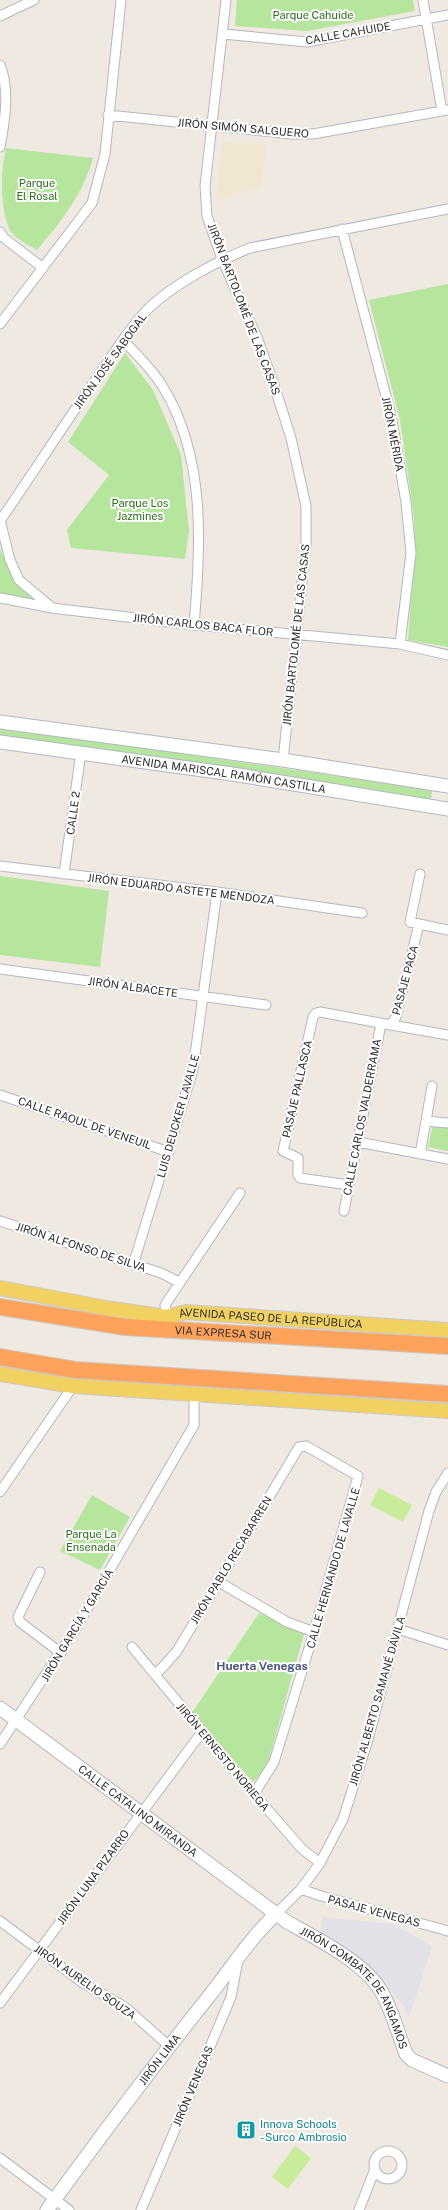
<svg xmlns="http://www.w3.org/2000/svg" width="448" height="2210" font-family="'Public Sans',sans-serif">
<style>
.industrial{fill:#e3e1e8}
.education{fill:#f0e6d1}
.green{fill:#b6e59e}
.pitch{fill:#c9ec9a}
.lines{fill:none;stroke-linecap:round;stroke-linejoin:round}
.street-casing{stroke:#b4b7c1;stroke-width:11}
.secondary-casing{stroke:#b4b7c1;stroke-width:15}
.primary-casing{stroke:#c9c9c9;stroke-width:16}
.highway-casing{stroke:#c9c9c9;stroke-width:18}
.street{stroke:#fff;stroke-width:9}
.secondary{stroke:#fff;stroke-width:13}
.primary{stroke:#f2d163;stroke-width:14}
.highway{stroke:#ffa35c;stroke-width:16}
.labels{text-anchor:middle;stroke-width:4;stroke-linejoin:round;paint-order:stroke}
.park-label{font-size:11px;fill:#2c6e1b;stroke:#fff}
.street-label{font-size:11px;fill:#2e2e2e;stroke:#fff}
.culture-label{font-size:11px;fill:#0d838f;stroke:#fff;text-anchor:start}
.neighbourhood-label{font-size:12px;font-weight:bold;fill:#4d5680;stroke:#fff}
</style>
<rect width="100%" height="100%" fill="#efe9e1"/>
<path class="industrial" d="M322 1917 393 1924 432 1946 409 2018 402 2003 366 1963 320 1936Z"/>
<path class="education" d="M222 141 266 145 261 189 216 199Z"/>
<path class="green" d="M237 0H413L415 11 307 31 235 26Z
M6 148 93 158C83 194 61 222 37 250 28 245 18 240 11 232 0 212 0 173 6 148Z
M448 284V647L408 640 415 544 414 517 400 420 369 300Z
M125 353 153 390 181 455 189 531 185 559 71 548 67 530 109 475 68 442Z
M0 549 15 581 43 603 0 595Z
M0 727 432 790 431 800 0 738Z
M0 876 109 891 100 967 0 955Z
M433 1125 448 1128V1151L428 1147Z
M92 1495 130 1517 100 1570 60 1551Z
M259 1613 304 1634 267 1766 253 1782 192 1713Z"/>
<path class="pitch" d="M379 1488 412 1505 403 1522 370 1505Z
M295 2146 311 2158 288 2189 272 2177Z"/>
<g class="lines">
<g class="street-casing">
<path id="street" d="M226 0 205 186 207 216 222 259 258 340 273 382 291 438 306 506V545L283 760
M423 0 442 111
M0 16 34 0
M223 34 307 42 448 15
M0 65C10 89 5 121 0 147
M108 115 292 134H313L448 110
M342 229 391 415 406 502 411 553 400 644
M0 232 4 238 43 268
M0 324 92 203 105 154 121 0
M123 340C137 355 152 369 163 387 206 457 201 546 194 625
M0 520 10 560 19 580 51 607
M0 521C33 473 65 423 99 375 114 353 128 330 146 311 170 286 217 261 250 248L448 209
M0 598 52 608 194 625 400 644 448 655
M0 866 217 892 362 913
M64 874 81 752
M420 874 410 922 448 930
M0 969 266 1005
M391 1025 448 1035
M0 1095 169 1152
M426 1121 432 1086
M358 1142 448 1159
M420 1154 426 1121 448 1123
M349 1185 300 1178 298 1175V1158L283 1151 313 1017 316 1013 320 1012 391 1025 396 1017 419 924
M344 1211 381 1024
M0 1221 161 1273 179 1282
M133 1265 193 1070 217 892
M167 1317 165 1305 240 1193
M0 1492 73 1386
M40 1572 18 1617 20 1622 61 1653
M219 1582 287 1622 314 1632
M398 1629 448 1645
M132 1647 254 1794 302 1849 320 1863
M155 1674 162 1668 177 1651 299 1447 306 1446 358 1476 314 1632 274 1762 254 1794
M0 1744 76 1628 194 1425V1394
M301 1889 321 1896 448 1931
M277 1913 301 1889 320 1863 343 1819 367 1743 429 1511 436 1492 448 1473
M0 1921 83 1983 125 2007 169 2046
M0 2003 202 1732
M374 2165a14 14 0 1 1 28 0a14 14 0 1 1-28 0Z
M0 2158 69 2210
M141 2210 231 1997 238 1960
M359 2210 375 2169"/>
</g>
<g class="secondary-casing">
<g id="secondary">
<path d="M0 722 283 760 448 786"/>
<path id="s1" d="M0 742 232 774 448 809"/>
<path id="s2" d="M0 1708 287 1922C316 1938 364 1962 381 1991 391 2007 399 2036 406 2054L412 2060 448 2076"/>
<path id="s3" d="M47 2210C100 2137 154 2065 210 1995 232 1967 251 1937 277 1913"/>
</g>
</g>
<g class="primary-casing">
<g id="primary">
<path id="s4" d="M0 1288 112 1309 167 1317 186 1312 448 1330"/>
<path d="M0 1374 73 1386 448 1411"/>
</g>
</g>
<g class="highway-casing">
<g id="highway">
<path id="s5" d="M0 1307 125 1327 448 1346"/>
<path d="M0 1357 76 1370 448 1394"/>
</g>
</g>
<use href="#street" class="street"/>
<use href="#secondary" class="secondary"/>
<use href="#primary" class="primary"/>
<use href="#highway" class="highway"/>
</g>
<defs>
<g id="building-square" transform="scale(1)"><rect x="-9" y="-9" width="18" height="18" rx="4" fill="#0f9aa8" stroke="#fff"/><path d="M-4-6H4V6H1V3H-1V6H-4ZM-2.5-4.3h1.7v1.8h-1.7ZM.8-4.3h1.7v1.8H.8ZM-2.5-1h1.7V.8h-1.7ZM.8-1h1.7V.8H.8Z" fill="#fff"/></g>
</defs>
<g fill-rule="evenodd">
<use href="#building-square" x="246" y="2130"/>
</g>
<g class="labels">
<g class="park-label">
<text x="313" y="19">Parque Cahuide</text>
<text x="37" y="187">Parque<tspan x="37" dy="13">El Rosal</tspan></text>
<text x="140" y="507">Parque Los<tspan x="140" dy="13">Jazmines</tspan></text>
<text x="91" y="1538">Parque La<tspan x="91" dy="13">Ensenada</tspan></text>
</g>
<g class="street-label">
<text transform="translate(348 33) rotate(-10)" y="4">CALLE CAHUIDE</text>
<text transform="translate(243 128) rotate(5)" y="4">JIRÓN SIMÓN SALGUERO</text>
<text transform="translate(244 309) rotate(69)" y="4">JIRÓN BARTOLOMÉ DE LAS CASAS</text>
<text transform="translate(110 361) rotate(-54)" y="4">JIRÓN JOSÉ SABOGAL</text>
<text transform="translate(393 434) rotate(79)" y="4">JIRÓN MÉRIDA</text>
<text transform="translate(203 625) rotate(6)" y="4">JIRÓN CARLOS BACA FLOR</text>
<text transform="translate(296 635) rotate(-84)" y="4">JIRÓN BARTOLOMÉ DE LAS CASAS</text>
<text dy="4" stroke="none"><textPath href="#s1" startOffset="226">AVENIDA MARISCAL RAMÓN CASTILLA</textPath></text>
<text transform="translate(73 813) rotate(-82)" y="4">CALLE 2</text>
<text transform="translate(181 889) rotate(7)" y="4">JIRÓN EDUARDO ASTETE MENDOZA</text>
<text transform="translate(405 980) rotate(-75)" y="4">PASAJE PACA</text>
<text transform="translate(133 987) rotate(8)" y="4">JIRÓN ALBACETE</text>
<text transform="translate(297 1089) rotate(-77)" y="4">PASAJE PALLASCA</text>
<text transform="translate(178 1116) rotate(-74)" y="4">LUIS DEUCKER LAVALLE</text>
<text transform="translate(362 1117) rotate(-79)" y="4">CALLE CARLOS VALDERRAMA</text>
<text transform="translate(85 1123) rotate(19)" y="4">CALLE RAOUL DE VENEUIL</text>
<text transform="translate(81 1247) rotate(18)" y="4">JIRÓN ALFONSO DE SILVA</text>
<text dy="4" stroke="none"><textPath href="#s4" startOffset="274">AVENIDA PASEO DE LA REPÚBLICA</textPath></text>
<text dy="4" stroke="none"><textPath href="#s5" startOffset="225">VIA EXPRESA SUR</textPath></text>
<text transform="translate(231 1560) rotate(-59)" y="4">JIRÓN PABLO RECABARREN</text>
<text transform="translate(333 1568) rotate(-74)" y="4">CALLE HERNANDO DE LAVALLE</text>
<text transform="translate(77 1625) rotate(-59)" y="4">JIRÓN GARCÍA Y GARCÍA</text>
<text transform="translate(377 1701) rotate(-74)" y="4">JIRÓN ALBERTO SAMANÉ DÁVILA</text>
<text transform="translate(223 1757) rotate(50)" y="4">JIRÓN ERNESTO NORIEGA</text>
<text dy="4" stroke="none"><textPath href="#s2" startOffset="172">CALLE CATALINO MIRANDA</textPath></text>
<text transform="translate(93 1877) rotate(-54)" y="4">JIRÓN LUNA PIZARRO</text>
<text transform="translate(374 1911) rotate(15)" y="4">PASAJE VENEGAS</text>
<text transform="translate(85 1982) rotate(35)" y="4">JIRÓN AURELIO SOUZA</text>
<text dy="4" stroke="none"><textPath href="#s2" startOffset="456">JIRÓN COMBATE DE ANGAMOS</textPath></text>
<text dy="4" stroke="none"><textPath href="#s3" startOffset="188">JIRÓN LIMA</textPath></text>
<text transform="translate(193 2086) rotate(-67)" y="4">JIRÓN VENEGAS</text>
</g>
<g class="culture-label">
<text x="260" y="2128">Innova Schools<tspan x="260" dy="13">- Surco Ambrosio</tspan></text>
</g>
<g class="neighbourhood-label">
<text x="262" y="1670">Huerta Venegas</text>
</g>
</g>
</svg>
